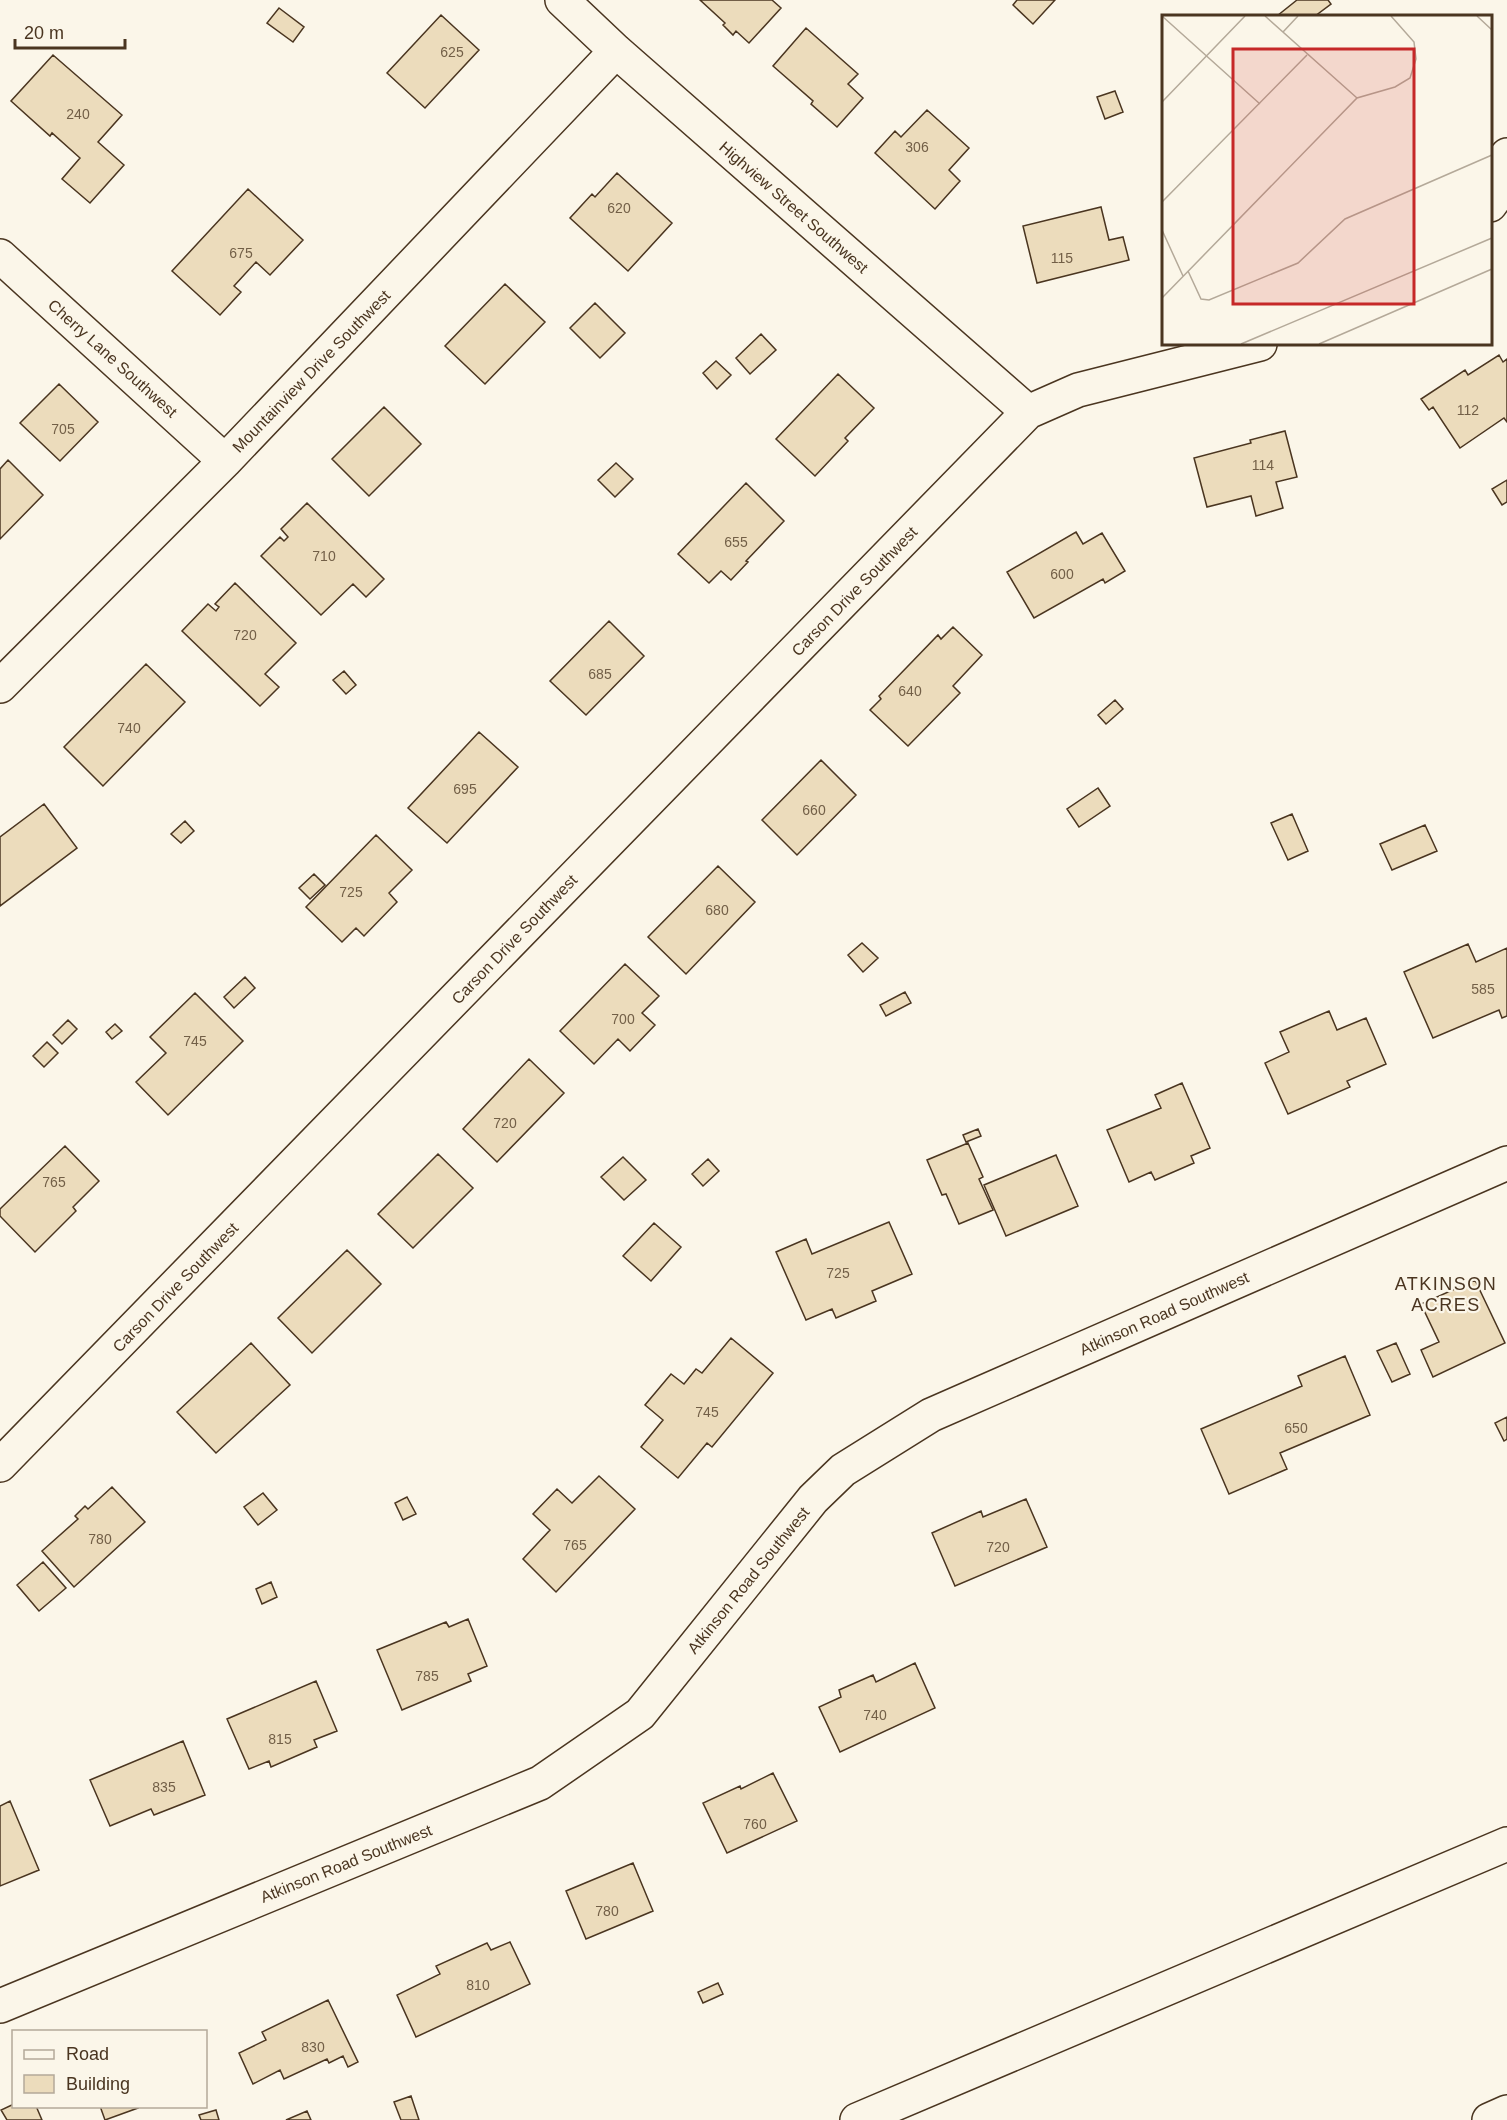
<svg xmlns="http://www.w3.org/2000/svg" width="1507" height="2120" font-family="Arial,sans-serif">
<style>
.building{fill:#ecdcbc;stroke:#4a3520;stroke-width:1.5}
.lines{fill:none;stroke-linecap:round;stroke-linejoin:round}
.minor-casing{stroke:#4a3520;stroke-width:36}
.motorway-casing{stroke:#4a3520;stroke-width:36}
.minor{stroke:#fbf6e9;stroke-width:33}
.motorway{stroke:#fbf6e9;stroke-width:33}
.labels{text-anchor:middle;stroke-width:4.5;stroke-linejoin:round;paint-order:stroke}
.number-label{font-size:14px;fill:#725f47}
.street-label{font-size:16px;fill:#4a3520;stroke:#fbf6e9}
.neighbourhood-label{font-size:18px;letter-spacing:1.5px;fill:#4a3520;stroke:#fbf6e9}
.inset-road{fill:none;stroke:#b4a999;stroke-width:1.5}
.view{fill:#c62828;fill-opacity:0.15;stroke:#c62828;stroke-width:3}
.inset-edge{fill:none;stroke:#4a3520;stroke-width:3}
</style>
<rect width="100%" height="100%" fill="#fbf6e9"/>
<path class="building" d="M700 0H772L781 8 749 43 736 31 733 35 723 25 725 23Z
M1017 0H1055L1033 24 1013 5Z
M1297 0H1328L1331 4 1315 16H1277Z
M279 8 304 27 293 42 267 23Z
M441 15 479 50 425 108 387 73Z
M806 28 858 74 848 84 863 98 837 127 811 104 813 101 773 66Z
M53 55 122 115 98 142 124 165 90 203 62 179 80 158 52 133 50 136 11 101Z
M1115 91 1123 112 1105 119 1097 97Z
M927 110 969 148 949 170 960 181 935 209 875 153 895 131 901 137Z
M617 173 672 223 628 271 570 218 592 194 595 197Z
M248 189 303 240 270 275 256 262 234 286 241 292 220 315 172 271Z
M1101 207 1109 240 1123 237 1129 260 1037 283 1023 226Z
M505 284 545 322 485 384 445 346Z
M595 303 625 333 600 358 570 328Z
M761 334 776 350 750 374 736 358Z
M1499 355 1503 362 1507 359V422L1504 418 1460 448 1433 407 1429 410 1421 399 1465 370 1468 375Z
M716 361 731 375 717 389 703 373Z
M838 374 874 408 845 438 848 441 815 476 776 439Z
M59 384 98 422 60 461 20 423Z
M384 407 421 444 369 496 332 459Z
M1285 431 1297 477 1276 482 1283 508 1256 516 1251 496 1207 507 1194 458 1251 443 1250 440Z
M8 460 43 495 0 539V469Z
M616 463 633 479 615 497 598 480Z
M1507 480V502L1502 505 1492 489Z
M746 483 784 521 746 561 748 562 731 580 721 571 709 583 678 554Z
M307 503 384 579 366 597 353 584 321 615 261 556 280 537 284 541 288 537 281 529Z
M1076 532 1083 544 1102 533 1125 571 1105 583 1103 579 1034 618 1007 572Z
M235 583 296 643 265 674 279 687 260 706 182 631 208 604 216 611 219 607 215 604Z
M609 621 644 656 586 715 550 681Z
M953 627 982 655 953 686 960 693 908 746 870 710 881 699 879 696 938 635 941 639Z
M146 664 185 702 103 786 64 747Z
M344 671 356 685 346 694 333 680Z
M1115 700 1123 709 1106 724 1098 715Z
M479 732 518 767 447 843 408 808Z
M821 760 856 795 797 855 762 820Z
M1098 788 1110 806 1079 827 1067 809Z
M44 804 77 848 0 906V837Z
M1292 814 1308 851 1288 860 1271 823Z
M185 821 194 831 181 843 171 834Z
M1425 825 1437 851 1392 870 1380 844Z
M376 835 412 870 389 893 397 902 364 936 356 928 342 942 306 907Z
M718 866 755 902 686 974 648 937Z
M314 874 325 885 310 899 299 888Z
M862 943 878 958 863 972 848 955Z
M1468 944 1476 962 1507 948V1016L1502 1018 1499 1010 1433 1038 1404 972Z
M625 964 659 996 642 1013 655 1025 630 1051 618 1039 594 1064 560 1031Z
M245 977 255 988 234 1008 224 997Z
M905 992 911 1003 886 1016 880 1005Z
M195 993 243 1041 168 1115 136 1082 166 1053 150 1037Z
M1329 1011 1337 1030 1366 1018 1386 1064 1347 1081 1350 1087 1288 1114 1265 1063 1289 1052 1280 1032Z
M68 1020 77 1029 62 1044 53 1035Z
M115 1024 122 1031 112 1039 106 1032Z
M47 1042 58 1053 44 1067 33 1056Z
M529 1059 564 1093 497 1162 463 1129Z
M1182 1083 1210 1148 1191 1156 1194 1163 1155 1180 1151 1172 1129 1182 1107 1130 1161 1108 1155 1095Z
M978 1129 981 1136 966 1142 963 1135Z
M968 1143 983 1177 979 1179 993 1210 959 1224 946 1194 942 1195 927 1160Z
M65 1146 99 1181 73 1207 76 1211 35 1252 0 1216V1209Z
M438 1154 473 1188 413 1248 378 1214Z
M1056 1155 1078 1206 1006 1236 984 1185Z
M623 1157 646 1180 624 1200 601 1177Z
M708 1159 719 1171 703 1186 692 1174Z
M889 1222 912 1274 872 1291 876 1301 836 1318 832 1309 806 1320 776 1252 806 1239 812 1254Z
M654 1223 681 1247 651 1281 623 1256Z
M347 1250 381 1284 312 1353 278 1318Z
M1475 1280 1505 1343 1433 1377 1421 1350 1439 1342 1421 1304Z
M731 1338 773 1373 712 1447 707 1443 678 1478 641 1447 663 1420 645 1405 671 1374 684 1384 696 1369 702 1373Z
M251 1343 290 1385 216 1453 177 1412Z
M1396 1343 1410 1374 1392 1382 1377 1351Z
M1345 1356 1370 1415 1280 1453 1287 1469 1229 1494 1201 1429 1302 1386 1298 1376Z
M1507 1417V1439L1504 1441 1495 1423Z
M599 1476 635 1509 556 1592 523 1559 550 1530 533 1514 557 1489 572 1503Z
M112 1487 145 1522 74 1587 42 1551 78 1519 75 1516 85 1506 88 1509Z
M263 1493 277 1510 258 1525 244 1507Z
M407 1497 416 1514 403 1520 395 1503Z
M1026 1499 1047 1547 955 1586 932 1533 981 1511 983 1517Z
M43 1562 66 1588 39 1611 17 1585Z
M271 1582 277 1597 262 1604 256 1589Z
M468 1619 487 1666 468 1674 471 1681 402 1710 377 1650 446 1622 449 1627Z
M915 1663 935 1708 840 1752 819 1707 841 1697 839 1690 873 1675 876 1682Z
M316 1681 337 1731 314 1740 317 1747 271 1767 269 1761 249 1769 227 1719Z
M183 1741 205 1795 154 1815 151 1809 110 1826 90 1780Z
M773 1773 797 1821 727 1853 703 1803 740 1786 741 1789Z
M10 1801 39 1870 0 1886V1806Z
M633 1863 653 1911 586 1939 566 1891Z
M510 1942 530 1984 416 2037 397 1995 440 1974 436 1966 487 1943 491 1950Z
M718 1983 723 1994 703 2003 698 1992Z
M328 2000 358 2062 348 2067 343 2056 329 2063 327 2059 284 2079 280 2070 253 2084 239 2053 266 2040 262 2032Z
M411 2096 419 2120H401L394 2102Z
M14 2104V2106H36L42 2120H7L1 2110Z
M100 2106H137L138 2108 105 2120Z
M216 2110 219 2120H201L199 2115Z
M307 2111 311 2120H286Z"/>
<g class="lines">
<g class="minor-casing">
<path id="minor" d="M562 0 616 51 1028 412
M1490 205 1499 193 1507 155
M0 256 225 461
M0 686 225 461 616 51
M0 1465 1028 412 1078 390 1260 344
M0 2006 540 1783 640 1714 813 1499 843 1470 931 1415 1507 1163"/>
</g>
<g class="motorway-casing">
<path id="motorway" d="M857 2120 1507 1844
M1489 2120 1507 2112"/>
</g>
<use href="#minor" class="minor"/>
<use href="#motorway" class="motorway"/>
</g>
<g class="labels">
<g class="number-label">
<text x="452" y="57">625</text>
<text x="78" y="119">240</text>
<text x="917" y="152">306</text>
<text x="619" y="213">620</text>
<text x="241" y="258">675</text>
<text x="1062" y="263">115</text>
<text x="1468" y="415">112</text>
<text x="63" y="434">705</text>
<text x="1263" y="470">114</text>
<text x="736" y="547">655</text>
<text x="324" y="561">710</text>
<text x="1062" y="579">600</text>
<text x="245" y="640">720</text>
<text x="600" y="679">685</text>
<text x="910" y="696">640</text>
<text x="129" y="733">740</text>
<text x="465" y="794">695</text>
<text x="814" y="815">660</text>
<text x="351" y="897">725</text>
<text x="717" y="915">680</text>
<text x="1483" y="994">585</text>
<text x="623" y="1024">700</text>
<text x="195" y="1046">745</text>
<text x="505" y="1128">720</text>
<text x="54" y="1187">765</text>
<text x="838" y="1278">725</text>
<text x="707" y="1417">745</text>
<text x="1296" y="1433">650</text>
<text x="100" y="1544">780</text>
<text x="575" y="1550">765</text>
<text x="998" y="1552">720</text>
<text x="427" y="1681">785</text>
<text x="875" y="1720">740</text>
<text x="280" y="1744">815</text>
<text x="164" y="1792">835</text>
<text x="755" y="1829">760</text>
<text x="607" y="1916">780</text>
<text x="478" y="1990">810</text>
<text x="313" y="2052">830</text>
</g>
<g class="street-label">
<text transform="translate(794 207) rotate(41)" y="6">Highview Street Southwest</text>
<text transform="translate(113 358) rotate(42)" y="6">Cherry Lane Southwest</text>
<text transform="translate(311 371) rotate(-46)" y="6">Mountainview Drive Southwest</text>
<text transform="translate(854 591) rotate(-46)" y="6">Carson Drive Southwest</text>
<text transform="translate(514 939) rotate(-46)" y="6">Carson Drive Southwest</text>
<text transform="translate(175 1287) rotate(-46)" y="6">Carson Drive Southwest</text>
<text transform="translate(1164 1313) rotate(-24)" y="6">Atkinson Road Southwest</text>
<text transform="translate(748 1580) rotate(-51)" y="6">Atkinson Road Southwest</text>
<text transform="translate(346 1863) rotate(-22)" y="6">Atkinson Road Southwest</text>
</g>
<g class="neighbourhood-label">
<text x="1446" y="1290">ATKINSON<tspan x="1446" dy="21">ACRES</tspan></text>
</g>
</g>
<g transform="translate(1162 15)">
<rect width="330" height="330" fill="#fbf6e9"/>
<path class="inset-road" d="M0 1 98 89M103 1 195 83M315 1 330 15M121 17 136 1M0 87 83 1M0 187 145 40M0 215 21 261M26 256 39 284 47 285 136 248 183 204 330 140M0 283 195 83 233 72 248 63 254 44 252 27 229 1M79 329 330 223M157 329 330 254"/>
<path class="view" d="M71 34H252V289H71Z"/>
<rect width="330" height="330" class="inset-edge"/>
</g>
<rect x="12" y="2030" width="195" height="78" fill="#fbf6e9" stroke="#b4a999" stroke-width="1.5"/>
<rect x="24" y="2050" width="30" height="9" fill="#fbf6e9" stroke="#b4a999" stroke-width="1.5"/>
<text x="66" y="2060" font-size="18" fill="#4a3520">Road</text>
<rect x="24" y="2075" width="30" height="18" fill="#ecdcbc" stroke="#b4a999" stroke-width="1.5"/>
<text x="66" y="2090" font-size="18" fill="#4a3520">Building</text>
<path d="M15 39v9h110v-9" fill="none" stroke="#4a3520" stroke-width="3"/>
<text x="24" y="39" font-size="18" fill="#4a3520" stroke="#fbf6e9" stroke-width="4.5" paint-order="stroke">20 m</text>
</svg>
